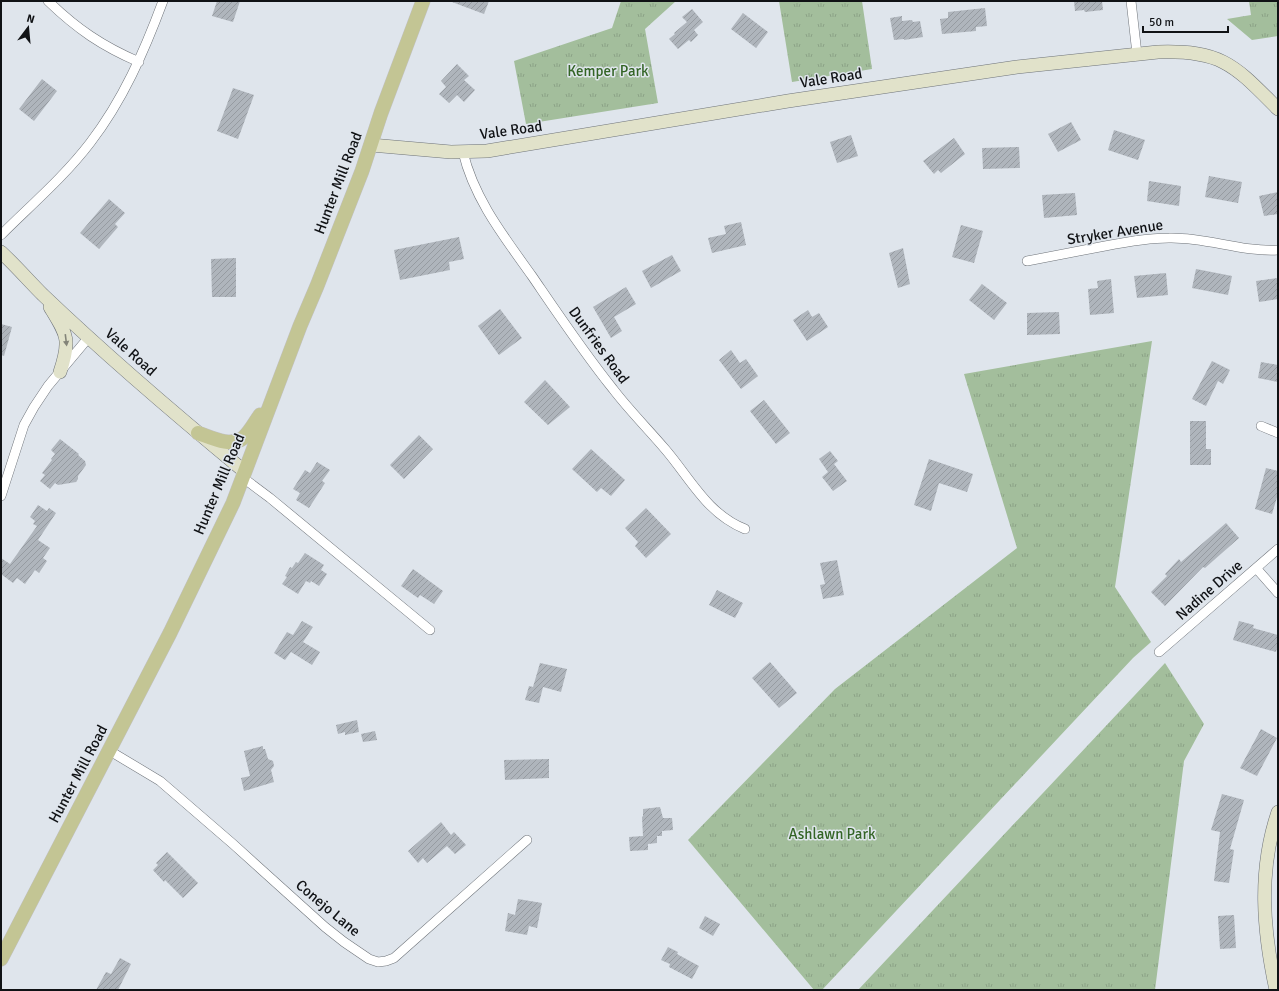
<svg xmlns="http://www.w3.org/2000/svg" width="1279" height="991" font-family="Signika,sans-serif">
<style>
.park{fill:url(#park-tufts)}
.building{fill:url(#building-hatch)}
.lines{fill:none;stroke-linecap:round;stroke-linejoin:round}
.street-casing{stroke:#6e7379;stroke-width:10}
.secondary-casing{stroke:#6e7379;stroke-width:14}
.primary-casing{stroke:#c1c1c2;stroke-width:15}
.street{stroke:#fff;stroke-width:9}
.secondary{stroke:#e1e2ca;stroke-width:13}
.primary{stroke:#c3c594;stroke-width:14}
.oneway{fill:#838479}
.labels{text-anchor:middle;stroke-width:3;stroke-linejoin:round;paint-order:stroke}
.park-label{font-size:15px;fill:#336425;stroke:#dfe5ec}
.street-label{font-size:15px;fill:#101215;stroke:#dfe5ec}
</style>
<defs>
<pattern id="park-tufts" width="24" height="20" patternUnits="userSpaceOnUse"><rect width="24" height="20" fill="#a3be9c"/><path d="M3 7l-1-3M5 7V3M7 7l1-3M15 17l-1-3M17 17v-4M19 17l1-3" fill="none" stroke="#8ba286"/></pattern>
<pattern id="building-hatch" width="6" height="6" patternUnits="userSpaceOnUse"><rect width="6" height="6" fill="#afb5bc"/><path d="M-1 1l2-2M0 6l6-6M5 7l2-2" fill="none" stroke="#969ba1"/></pattern>
</defs>
<rect width="100%" height="100%" fill="#dfe5ec"/>
<path class="park" d="M621 1H676L645 29 658 103 526 124 514 61 612 28Z
M779 1H862L872 69 792 82Z
M1249 1H1278V36L1252 40 1227 19 1251 15Z
M1152 341 1115 587 1151 642 1133 658 822 990H814L688 840 835 689 1017 548 964 374Z
M1165 663 1204 724 1184 761 1155 990H858Z"/>
<path class="building" d="M217 1H240L233 22 212 16Z
M452 1H489L484 14 452 2Z
M1074 1H1102L1103 10 1085 12 1084 10 1075 11Z
M985 8 987 26 976 27V31L942 34 940 19 948 18V12Z
M692 9 703 22 694 30 698 35 691 42 689 40 678 49 669 39 675 34 674 33 687 22 682 17Z
M743 13 768 32 756 48 731 29Z
M902 16V21L912 20 913 22 920 21 923 37 904 40V39L894 40 890 18Z
M457 64 469 76 464 80 475 90 464 102 457 95 449 103 439 94 446 87 441 81Z
M42 79 57 91 34 121 19 109Z
M233 88 254 95 238 139 217 131Z
M1071 122 1081 140 1058 152 1048 134Z
M1114 130 1145 140 1138 160 1108 150Z
M851 135 858 156 837 163 830 142Z
M954 138 965 154 941 173 938 170 934 174 923 161Z
M1019 147 1020 168 983 169 982 148Z
M1209 176 1242 182 1238 203 1205 197Z
M1149 181 1181 186 1179 206 1147 201Z
M1278 192V214L1264 216 1259 196Z
M1075 193 1077 215 1044 218 1042 195Z
M109 199 125 213 115 224 118 227 99 249 80 233Z
M741 222 746 245 712 253 708 238 726 234 724 226Z
M961 225 983 231 974 263 952 257Z
M459 237 464 259 449 262 450 270 400 280 394 250Z
M903 248 910 284 898 288 889 253Z
M672 255 681 271 651 288 642 271Z
M236 258V297H212L211 259Z
M1196 269 1232 276 1228 295 1192 288Z
M1166 273 1168 295 1137 298 1134 276Z
M1278 278V299L1259 302 1256 281Z
M1111 279 1114 313 1090 315 1088 289 1098 288 1097 281Z
M982 284 1007 303 994 320 969 300Z
M626 287 636 304 614 317 622 331 611 338 593 307Z
M500 309 522 338 499 355 478 326Z
M808 310 812 317 819 313 828 327 807 341 793 320Z
M1059 312 1060 334 1027 335V313Z
M1 324 12 327 4 356 1 355Z
M731 350 740 363 746 359 758 376 741 389 719 360Z
M1212 361 1230 370 1223 384 1218 381 1206 406 1192 399Z
M1261 362 1278 365V382L1258 378Z
M545 380 570 407 548 425 524 402Z
M764 400 790 433 776 444 750 411Z
M1190 421H1206V449H1211V465H1190Z
M419 435 433 449 404 479 390 465Z
M60 439 79 454 78 455 85 461 86 465 78 476V479L76 482 58 485 55 483 50 489 40 481 45 475 42 473 52 460 51 459 55 454 51 450Z
M591 449 625 480 611 496 601 488 597 492 572 469Z
M830 451 838 461 834 464 847 481 833 491 822 477 828 472 819 459Z
M929 459 973 474 967 492 939 483 931 511 914 505Z
M317 462 330 470 322 481 325 483 309 508 296 500 300 493 293 489 305 470 310 473Z
M1266 468 1278 471V494L1272 514 1255 509Z
M38 505 47 511 49 508 56 513 38 540 50 548 43 558 47 561 39 573 35 570 25 584 17 578 13 583 1 574V558L10 564 37 526 33 524 35 521 30 517Z
M646 508 671 534 646 558 635 546 638 542 625 528Z
M1226 523 1239 538 1205 568 1203 567 1165 606 1151 592 1167 576 1165 574 1179 559 1181 562Z
M305 553 324 565 321 570 327 574 319 586 311 581 310 583 306 581 298 594 282 584 287 577 285 576 290 567 292 568 296 562 298 563Z
M837 560 844 595 823 599 820 585 825 584 820 563Z
M413 569 443 591 434 604 420 595 418 598 401 586Z
M717 590 743 603 735 618 709 605Z
M302 621 313 627 303 642 320 652 312 665 291 652 285 660 274 653 287 632 293 635Z
M1239 621 1254 625 1253 628 1278 635V644L1276 652 1233 640Z
M770 662 797 693 779 708 752 678Z
M540 663 567 669 561 692 543 687 539 703 525 700 529 686 533 687Z
M357 720 359 732 345 735V732L338 734 336 725Z
M1261 729 1277 738 1257 776 1240 768Z
M375 731 377 740 363 742 361 734Z
M263 746V749H265L268 759 273 761 274 766 271 770 274 782 244 791 241 778 250 776 244 751Z
M549 759V778L505 780 504 760Z
M1222 794 1244 800 1230 849 1234 850 1229 883 1214 881 1220 832 1211 830Z
M660 807 663 818H672L673 830 662 831V836H657V843L648 844V850L630 851 629 837 643 836 642 817 643 816V809Z
M441 822 451 835 454 832 466 845 455 854 447 846 427 863 423 858 418 863 408 851Z
M167 852 198 883 183 898 165 880 164 882 153 870 158 865 156 863Z
M518 899 542 903 537 928 529 926 527 935 505 931 508 913 515 915Z
M1234 915 1236 948 1220 949 1218 916Z
M705 916 720 924 713 936 699 928Z
M668 947 678 952 677 954 699 966 692 979 669 967 670 964 661 960Z
M120 958 131 964 118 990H96L106 972 111 974Z"/>
<g class="lines">
<g class="street-casing">
<path id="street" d="M48 1C77 29 102 46 139 62
M1131 1 1137 54
M463 152C474 199 505 238 532 276 558 314 584 353 613 389 629 410 648 429 665 449 690 478 707 514 745 529
M1 235C31 205 64 177 90 143 123 100 144 52 163 1
M1027 261C1053 256 1079 251 1105 246 1126 242 1147 238 1169 238 1207 237 1240 252 1278 250
M1261 426 1278 433
M242 477 270 498 430 630
M1 496 24 425 34 407 48 386 89 337
M1256 568 1278 593
M1159 652 1278 549
M110 751 160 781 233 844 325 927 344 942 369 959 378 962 386 961 394 958 527 840"/>
</g>
<g class="secondary-casing">
<path id="secondary" d="M371 145 451 152 487 151 788 101 1017 67 1158 52C1223 50 1235 66 1278 109
M1 252C16 266 29 281 43 295 108 357 176 415 244 471
M50 307C67 335 71 339 60 372
M1276 990C1263 930 1258 871 1278 812"/>
</g>
<g class="primary-casing">
<path id="primary" d="M198 433C210 437 231 448 243 438 250 432 255 422 260 415
M1 959 170 633 233 503 300 326 317 286 362 171 381 113 423 1"/>
</g>
<use href="#street" class="street"/>
<use href="#secondary" class="secondary"/>
<use href="#primary" class="primary"/>
</g>
<defs><path id="oneway-solid" d="M-6-.8H1V-3.2L6.5 0L1 3.2V.8H-6Z"/></defs>
<use class="oneway" href="#oneway-solid" transform="translate(66 340) rotate(83)"/>
<g class="labels">
<g class="park-label">
<text x="608" y="76">Kemper Park</text>
<text x="832" y="839">Ashlawn Park</text>
</g>
<g class="street-label">
<text transform="translate(831 78) rotate(-9)" y="5">Vale Road</text>
<text transform="translate(511 130) rotate(-8)" y="5">Vale Road</text>
<text transform="translate(338 183) rotate(-69)" y="5">Hunter Mill Road</text>
<text transform="translate(1115 232) rotate(-9)" y="5">Stryker Avenue</text>
<text transform="translate(599 345) rotate(54)" y="5">Dunfries Road</text>
<text transform="translate(131 352) rotate(42)" y="5">Vale Road</text>
<text transform="translate(219 484) rotate(-67)" y="5">Hunter Mill Road</text>
<text transform="translate(1209 590) rotate(-41)" y="5">Nadine Drive</text>
<text transform="translate(78 774) rotate(-62)" y="5">Hunter Mill Road</text>
<text transform="translate(328 908) rotate(40)" y="5">Conejo Lane</text>
</g>
</g>
<rect width="1279" height="991" fill="none" stroke="#101215" stroke-width="4"/>
<g transform="translate(28 28) rotate(16)" stroke="#dfe5ec" stroke-width="3" paint-order="stroke">
<path d="M0-3L7 15L0 10L-7 15Z" fill="#101215"/>
<text y="-6" font-size="11" font-weight="bold" text-anchor="middle" fill="#101215">N</text>
</g>
<path d="M1143 26v6h85v-6" fill="none" stroke="#101215" stroke-width="2"/>
<text x="1149" y="26" font-size="12" fill="#101215" stroke="#dfe5ec" stroke-width="3" paint-order="stroke">50 m</text>
</svg>
